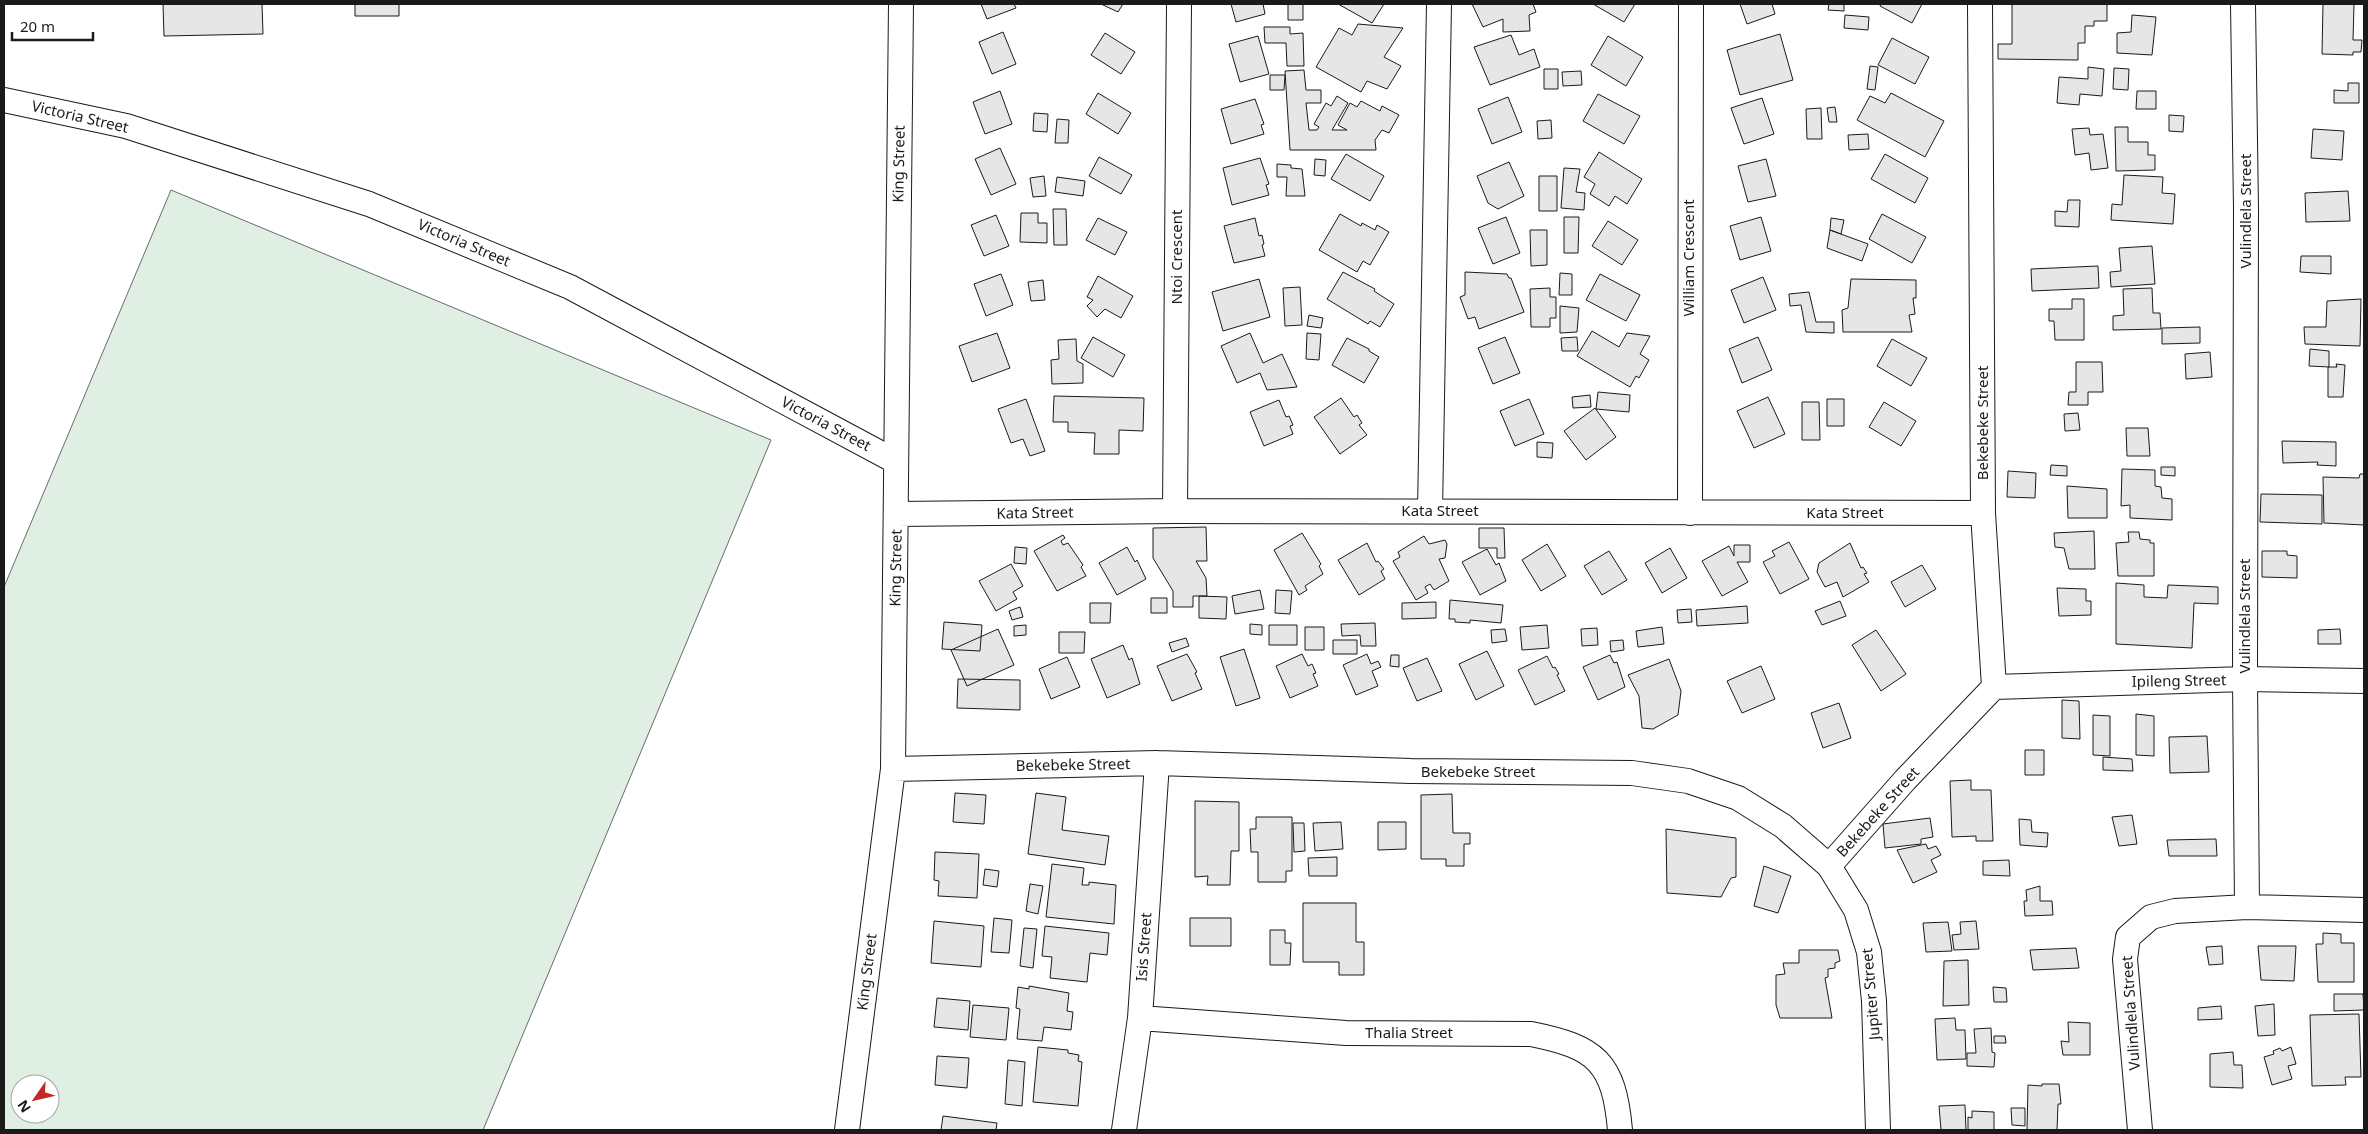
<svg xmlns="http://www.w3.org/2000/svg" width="2368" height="1134" font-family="'Noto Sans',sans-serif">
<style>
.green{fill:#e0efe3;stroke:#6a6a6a;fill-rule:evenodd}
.building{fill:#e6e6e6;stroke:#1a1a1a}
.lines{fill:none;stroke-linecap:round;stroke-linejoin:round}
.minor-casing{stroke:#1a1a1a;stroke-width:26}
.minor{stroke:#fff;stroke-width:24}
.labels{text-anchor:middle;stroke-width:4;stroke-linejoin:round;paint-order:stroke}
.street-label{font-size:15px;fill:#1a1a1a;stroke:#fff}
</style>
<rect width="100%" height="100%" fill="#fff"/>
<path class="green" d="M171 190 771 440 483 1130H4V587ZM20 1084H50V1114H20Z"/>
<path class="building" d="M163 4H262L263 34 164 36Z
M355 4H399V16H355Z
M981 4H1014L1016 8 987 19Z
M1101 4H1123L1118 12Z
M1231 4H1263L1265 14 1236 22Z
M1288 4H1303V20H1288Z
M1338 4H1384L1372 23Z
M1472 4H1533L1536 12 1529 15 1530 31 1503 32V19L1483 27Z
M1593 4H1635L1624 22Z
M1740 4H1772L1775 14 1747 24Z
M1829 4H1844V11L1828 10Z
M1881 4H1922L1912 23 1880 6Z
M2012 4H2107V21H2094V26H2085V43H2078V60L1998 59V44H2012Z
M2323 4H2354L2353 40H2362L2361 52H2353V55L2322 54Z
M1845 15 1869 17 1868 30 1844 28Z
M2132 15 2156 17 2152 55 2117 53V33L2131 32Z
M1358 24 1403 28 1384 57 1401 66 1387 89 1367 81 1361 92 1316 67 1339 28 1352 35Z
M1264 27H1290V34L1303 33 1304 66H1287L1286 43H1265Z
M1003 32 1016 64 992 74 979 42Z
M1105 33 1135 52 1121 74 1091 55Z
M1780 34 1793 80 1740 95 1727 50Z
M1511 35 1519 55 1534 49 1540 67 1490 85 1474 47Z
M1258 36 1269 74 1240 82 1229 44Z
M1608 36 1643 57 1626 86 1591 65Z
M1892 38 1929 57 1915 84 1878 65Z
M1870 66 1878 67 1875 90 1867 89Z
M2088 67 2104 69 2102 96 2080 94 2079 105 2057 103 2059 77 2088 79Z
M2114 68 2129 69 2128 90 2113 89Z
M1544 69H1558V89H1544Z
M1304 70 1306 90H1321V103H1306L1309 130H1317L1319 127 1314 124 1326 103 1331 106 1337 96 1348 103 1332 130H1347L1338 125 1350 103 1357 107 1361 101 1380 111 1382 106 1399 115 1389 133 1382 130 1375 140 1376 150H1290L1285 71Z
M1581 71 1582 85 1563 86 1562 72Z
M1270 75H1285L1284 90H1270Z
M2348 83H2359V103H2334V90L2348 91Z
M1000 91 1012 124 985 134 973 102Z
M2137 91H2156V109H2136Z
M1098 93 1131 113 1118 134 1086 114Z
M1891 93 1944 121 1925 157 1857 120 1870 96 1885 103Z
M1598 94 1640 116 1624 144 1583 121Z
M1508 97 1522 132 1492 144 1478 109Z
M1762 98 1774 134 1744 144 1731 108Z
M1255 99 1264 124 1261 125 1264 134 1231 144 1221 109Z
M1835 107 1837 122H1829L1827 108Z
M1821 108 1822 139H1807L1806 109Z
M1034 113 1048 114 1047 132 1033 131Z
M2169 115 2184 116 2183 132 2169 131Z
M1057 119 1069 120 1068 143H1055Z
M1551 120 1552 138 1538 139 1537 121Z
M2115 127H2128V142H2148V155H2155V170L2116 171Z
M2089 128 2090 135 2103 134 2108 168 2091 170 2089 153 2075 155 2072 129Z
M2313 129 2344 131 2342 160 2311 158Z
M1868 134 1869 149 1849 150 1848 135Z
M1000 148 1016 184 991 195 975 159Z
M1599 152 1642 179 1627 204 1615 196 1609 206 1590 194 1595 184 1584 177Z
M1346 154 1384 176 1370 201 1331 179Z
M1885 154 1928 178 1915 203 1871 179Z
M1099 157 1132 175 1121 194 1089 176Z
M1260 158 1269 184 1266 185 1269 195 1232 205 1223 168Z
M1315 159 1326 160 1325 176 1314 175Z
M1766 159 1776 196 1748 202 1738 166Z
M1509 162 1524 196 1498 209 1488 203 1477 176Z
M1277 164 1291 165V168L1302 169 1305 196H1286L1287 177H1277Z
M1564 168 1580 169 1576 192 1585 193 1584 210 1561 208Z
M2124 175 2163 177 2162 193 2175 194 2173 224 2111 220 2112 204 2122 205Z
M1044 176 1046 196 1033 197 1030 178Z
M1539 176H1557V211H1539Z
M1057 177 1085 181 1083 196 1055 192Z
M2348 191 2350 221 2306 222 2305 193Z
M2068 200H2080L2079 227 2055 226V211L2067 212Z
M1053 209H1066L1067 245H1054Z
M1021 213H1038V223H1047V243L1020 242Z
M1340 214 1361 226 1362 223 1375 230 1377 225 1389 232 1370 265 1363 261 1357 272 1319 250Z
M1882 214 1926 237 1912 263 1869 239Z
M996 215 1009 246 984 256 971 225Z
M1506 217 1520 253 1493 264 1478 228Z
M1564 217H1579L1578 253H1564Z
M1761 217 1771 251 1740 260 1730 226Z
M1098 218 1127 232 1115 255 1086 240Z
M1255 218 1259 236 1262 235 1264 244 1262 245 1265 256 1234 263 1224 226Z
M1831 218 1844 220 1841 234 1830 230Z
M1608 221 1638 240 1622 265 1592 246Z
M1530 230H1547V265L1531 266Z
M1830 230 1868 244 1862 261 1827 248Z
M2152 246 2155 284 2111 287 2110 272 2121 271 2119 248Z
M2301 256H2331V274L2300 272Z
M2098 266 2099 288 2032 291 2031 269Z
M1343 272 1375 289 1374 291 1394 304 1380 327 1370 321 1368 324 1327 299Z
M1465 272 1507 274 1509 278H1511L1524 312 1479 329 1475 317 1468 319 1460 297 1465 295Z
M1560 273 1572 274V295H1559Z
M1001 274 1013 305 986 316 974 284Z
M1600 274 1640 295 1626 321 1586 300Z
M1098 276 1133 296 1121 318 1105 309 1097 317 1087 306 1093 300 1087 297Z
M1763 277 1776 310 1744 323 1731 290Z
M1259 279 1270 317 1223 331 1212 292Z
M1851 279 1916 280V298H1913L1915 314 1909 315 1912 332H1843L1842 310 1848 308Z
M1043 280 1045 300 1031 301 1028 282Z
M1300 287 1302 325 1285 326 1283 288Z
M1550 288V297H1556V318H1550V327H1531L1530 289Z
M2152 288 2153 313H2160L2161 329 2113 330V316L2124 315 2123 289Z
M1809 292 1816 322H1834V333L1806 332 1801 305 1790 306 1789 294Z
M2072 299H2084V340H2055L2054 321H2049V309H2072Z
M2361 299 2360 346 2305 344 2304 327H2326L2327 301Z
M1560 306 1579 308 1577 332 1560 333Z
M1309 315 1323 318 1321 328 1307 326Z
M2200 327V343L2162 344V328Z
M1592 331 1619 347 1627 333 1650 336 1640 354 1649 360 1639 378 1636 376 1630 387 1577 356Z
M997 333 1010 368 972 382 959 346Z
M1250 333 1263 363 1282 354 1297 387 1267 390 1260 373 1237 383 1221 346Z
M1307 333 1321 334 1319 360 1306 359Z
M1093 337 1125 355 1113 377 1081 358Z
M1505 337 1520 373 1493 384 1478 348Z
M1577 337 1578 351H1562L1561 338Z
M1758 337 1772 370 1742 383 1729 349Z
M1347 338 1369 349V351L1379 357 1364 383 1332 365Z
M1076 339 1077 361 1083 364V383L1052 384 1051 360 1059 359 1058 340Z
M1892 339 1927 358 1911 386 1877 366Z
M2310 349 2329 351V367L2309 366Z
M2210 352 2212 377 2186 379 2185 354Z
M2076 362H2102L2103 392H2088V405H2068L2069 392H2076Z
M2336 364 2345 365 2343 397H2328V367H2337Z
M1598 392 1630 395 1629 412 1596 409Z
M1590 395 1591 407 1573 408 1572 397Z
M1054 396 1144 398 1143 431 1119 430V454H1094L1095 433 1068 432V422H1053Z
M1768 397 1785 434 1754 448 1737 411Z
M1341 398 1354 417 1357 415 1362 423 1359 425 1367 435 1340 454 1314 417Z
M1026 399 1045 451 1030 456 1023 439 1011 443 998 409Z
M1529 399 1544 434 1515 446 1500 411Z
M1827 399H1844V426H1827Z
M1279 400 1286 417 1289 416 1293 425 1290 426 1293 434 1264 446 1250 412Z
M1802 402H1819L1820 440H1802Z
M1884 402 1916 421 1901 446 1869 427Z
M1595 408 1616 437 1586 460 1564 431Z
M2078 413 2080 430 2065 431 2064 414Z
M2126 428H2148L2150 456H2127Z
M2282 441 2336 442V466L2317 465 2318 462 2283 463Z
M1537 442 1553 443 1552 458 1537 457Z
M2051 465 2067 466V476L2050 475Z
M2161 467H2175V476L2161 475Z
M2122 469 2155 470V486L2161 487 2162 498 2172 499V520L2130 518V505L2121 506Z
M2008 471 2036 473 2035 498 2007 497Z
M2360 474H2364V525L2324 523 2323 477 2359 478Z
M2067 486 2107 489V518H2068Z
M2261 494 2322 495V524L2260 522Z
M1206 527 1207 561H1196L1206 578 1207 596H1193V607H1173V591L1153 558V528Z
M1479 528H1504L1505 558H1497V548H1479Z
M2094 531 2095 569H2069L2064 548 2055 547 2054 533Z
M2128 532H2139L2140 539 2150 540V543H2154V576H2118L2116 543 2129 542Z
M1302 533 1321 564 1319 566 1323 574 1305 586 1307 590 1299 595 1274 550Z
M1063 535 1065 538 1061 541 1063 545 1068 543 1083 565 1081 567 1086 576 1057 591 1034 551Z
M1424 536 1429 544 1445 540 1447 544 1445 558 1439 559 1449 581 1434 590 1430 584 1425 587 1428 593 1416 600 1393 561 1400 557 1398 552Z
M1789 542 1809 579 1780 594 1763 562 1775 556 1772 551Z
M1367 543 1376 562 1378 561 1384 569 1381 571 1385 579 1359 595 1338 560Z
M1850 543 1861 568 1863 567 1867 573 1864 574 1869 582 1843 597 1837 582 1825 587 1817 572 1819 563Z
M1547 544 1566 576 1541 591 1522 560Z
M1734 545H1750V562H1737L1748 582 1722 596 1702 561 1729 546 1734 556Z
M1015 547 1027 548 1026 564 1014 563Z
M1127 547 1135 562 1137 560 1146 579 1117 595 1099 563Z
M1670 548 1687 578 1662 593 1645 563Z
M1487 549 1496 565 1499 563 1506 581 1480 595 1462 562Z
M1609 551 1627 580 1602 595 1584 566Z
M2262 551H2287V555L2297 556V578L2262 577Z
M1011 564 1023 586 1013 592 1017 599 996 611 979 581Z
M1922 565 1936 589 1905 607 1891 582Z
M2116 583 2144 585V597L2167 598 2168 585 2218 587V604L2194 603 2192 648 2116 644Z
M2057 588 2086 589V601H2091V615L2059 616Z
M1260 590 1264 609 1235 614 1232 596Z
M1276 590 1292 591 1290 614 1275 613Z
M1199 596 1227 597 1226 619 1199 618Z
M1151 598H1167V613H1151Z
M1450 600 1503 605 1501 623 1470 620V623L1455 622V619H1449Z
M1840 601 1846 616 1822 625 1815 611Z
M1436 602V618L1402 619V603Z
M1090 603H1111L1110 623H1090Z
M1747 606 1748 623 1697 626 1696 610Z
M1020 607 1023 617 1012 620 1009 611Z
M1691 609 1692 622 1678 623 1677 610Z
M944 622 982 625 980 651 942 649Z
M1375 623 1376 646H1361L1360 635 1342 636 1341 624Z
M1250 624 1262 625V635L1250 634Z
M1026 625V635L1014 636V626Z
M1269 625H1297V645H1269Z
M1547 625 1549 648 1522 650 1520 627Z
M1305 627H1324V650H1305Z
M1662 627 1664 644 1638 647 1636 631Z
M1597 628 1598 645 1582 646 1581 629Z
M998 629 1014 665 967 686 951 650Z
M1505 629 1507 641 1492 643 1491 630Z
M2340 629 2341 644H2318V630Z
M1876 630 1906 674 1881 691 1852 645Z
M1059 632H1085L1084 653H1059Z
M1186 638 1189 646 1172 652 1169 643Z
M1333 640H1357V654H1333Z
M1623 640 1624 650 1611 652 1610 641Z
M1123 645 1129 660 1132 658 1140 684 1107 698 1091 659Z
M1244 649 1260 698 1236 706 1220 657Z
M1487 651 1504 686 1476 700 1459 664Z
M1187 654 1197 672 1195 673 1202 689 1172 701 1157 666Z
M1302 654 1308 666 1312 664 1316 673 1313 674 1318 686 1290 698 1276 666Z
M1367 654 1371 664 1378 661 1381 667 1372 671 1378 686 1356 695 1343 665Z
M1391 655H1399V667L1390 666Z
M1610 655 1614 663 1617 662 1625 687 1598 700 1583 667Z
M1547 656 1553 668 1555 667 1559 674 1557 675 1565 691 1535 705 1518 670Z
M1067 657 1080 687 1051 699 1039 669Z
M1427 658 1442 691 1417 701 1403 668Z
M1669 659 1681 691 1678 715 1653 729 1642 728 1639 696 1628 675Z
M1761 666 1775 699 1742 713 1727 681Z
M958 679 1020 680V710L957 708Z
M2062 700 2079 701 2080 739 2062 738Z
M1839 703 1851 738 1823 748 1811 713Z
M2136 714 2154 716V756L2136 755Z
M2093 715 2110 716V756L2093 755Z
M2207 736 2209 772 2170 773 2169 737Z
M2025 750H2044V775H2025Z
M2103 757 2132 759 2133 771 2103 770Z
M1971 780V790H1991L1993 841H1976V836L1952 837 1950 781Z
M955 793 986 795 984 824 953 822Z
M1036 793 1066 797 1062 830 1109 836 1105 865 1028 854Z
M1452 794 1453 833H1470V844H1464V866H1446V859H1421V795Z
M1195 801 1239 802V851H1231L1230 885H1207L1208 876 1195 877Z
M2132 815 2137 844 2119 846 2112 817Z
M1256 817H1292V871H1286V882H1258V852H1251L1250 829H1256Z
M1930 818 1933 837 1921 839V844L1885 848 1883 824Z
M2019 819 2031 820 2032 832 2048 833 2047 847 2020 845Z
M1341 822 1343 849 1315 851 1313 823Z
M1378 822H1406V849L1378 850Z
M1293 823H1304L1305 851 1294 852Z
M1666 829 1736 838V877L1731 878 1721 897 1667 893Z
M2216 839 2217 856H2169L2167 840Z
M1926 844 1928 849 1936 846 1941 855 1931 860 1937 872 1913 883 1897 850Z
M935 852 979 854 977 898 938 896 939 881 934 880Z
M1337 857V876H1309L1308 858Z
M2009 860 2010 876 1983 875V861Z
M1052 864 1084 868 1082 885H1089V882L1116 885 1114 924 1046 917Z
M1764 866 1791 876 1778 913 1754 906Z
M985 869 999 871 997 887 983 885Z
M1030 884 1043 886 1038 914 1026 911Z
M2040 886V901H2052L2053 915 2025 916 2024 901H2027L2026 890Z
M1303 903H1356V942H1364V975H1339V962H1303Z
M994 918 1012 920 1009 953 991 952Z
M1190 918H1231V946H1190Z
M934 921 984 926 981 967 931 963Z
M1976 921 1979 949 1954 950 1952 935 1961 934 1960 922Z
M1948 922 1952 951 1926 952 1923 923Z
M1045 926 1109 933 1107 955 1090 953 1087 982 1050 978 1052 957 1042 956Z
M1024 928 1037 929 1033 968 1020 966Z
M1270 930H1285V943H1291L1290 965H1270Z
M2323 933 2341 934V943H2354V982H2318L2316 944H2323Z
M2222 946 2223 964 2209 965 2206 947Z
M2258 946H2296L2294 981 2261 980Z
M2076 948 2079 968 2033 970 2030 950Z
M1799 950H1838L1840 961 1835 963V968L1828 969V977L1825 978 1832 1018H1780L1776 1005V975L1785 974 1783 963H1799Z
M1968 960 1969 1005 1943 1006 1944 961Z
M1029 986 1069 993 1067 1011 1073 1012 1071 1030 1044 1027 1042 1041 1017 1039 1020 1009 1016 1008 1018 987 1029 989Z
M1993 987 2006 988 2007 1002H1994Z
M2334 994H2363L2364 1010 2334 1011Z
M937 998 970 1001 968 1030 934 1027Z
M2274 1004 2275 1035 2258 1036 2255 1006Z
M973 1005 1009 1008 1006 1040 970 1037Z
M2221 1006 2222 1019 2198 1020V1008Z
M2359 1014 2361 1077H2345L2346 1085 2312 1086 2310 1015Z
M1955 1018 1956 1030H1965L1966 1059 1937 1060 1935 1019Z
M2068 1022 2090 1023V1055H2063L2061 1041 2069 1042Z
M1991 1028 1992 1052 1995 1053 1994 1067 1967 1066V1053H1976L1974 1029Z
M1994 1036H2005L2006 1043H1994Z
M1038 1047 1068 1050V1053L1079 1055 1078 1061 1082 1062 1078 1106 1033 1102Z
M2291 1047 2296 1064 2288 1066 2292 1079 2272 1085 2264 1057 2274 1054 2273 1051 2280 1048 2282 1051Z
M2233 1052 2234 1065H2242L2243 1088 2210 1087V1054Z
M937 1056 969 1058 967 1088 935 1085Z
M1008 1060 1025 1062 1022 1106 1005 1104Z
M2042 1084H2059L2061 1104H2058L2057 1130H2027L2028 1085 2042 1086Z
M1965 1105 1966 1130H1941L1939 1106Z
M2011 1108H2025V1126L2012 1125Z
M1972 1111 1994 1112V1130H1968V1117L1972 1118Z
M943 1116 997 1123 996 1130H941Z"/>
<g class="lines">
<g class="minor-casing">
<path id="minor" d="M4 100 126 126 369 204 570 287 895 461
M1175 511 1179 4
M1430 511 1439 4
M1690 513 1691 4
M896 514 1175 511 1983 513
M1994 687 2245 679 2364 681
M893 769 1157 763 1411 771 1632 773 1688 781 1738 798 1783 826 1829 866 1856 910 1869 952 1874 1001 1878 1130
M1829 866 1905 780 1994 687 1983 513 1980 4
M2247 907 2364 910
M1140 1018 1346 1033 1531 1034C1596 1047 1614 1062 1620 1130
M847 1130 893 769 901 4
M1124 1130 1140 1018 1157 763
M2140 1130 2125 959 2128 937 2151 917 2175 911 2247 907 2245 679 2246 209 2243 4"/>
</g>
<use href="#minor" class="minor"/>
</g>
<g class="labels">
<g class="street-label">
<text transform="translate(80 117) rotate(13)" y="5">Victoria Street</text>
<text transform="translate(899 164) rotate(-89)" y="5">King Street</text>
<text transform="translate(2246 211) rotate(-90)" y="5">Vulindlela Street</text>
<text transform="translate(464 243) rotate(23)" y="5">Victoria Street</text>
<text transform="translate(1177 257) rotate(-90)" y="5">Ntoi Crescent</text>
<text transform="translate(1689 258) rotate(-90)" y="5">William Crescent</text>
<text transform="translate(1983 423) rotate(-90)" y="5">Bekebeke Street</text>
<text transform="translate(826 424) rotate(28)" y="5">Victoria Street</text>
<text x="1440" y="516">Kata Street</text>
<text transform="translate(1035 513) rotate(-1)" y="5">Kata Street</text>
<text x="1845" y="518">Kata Street</text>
<text transform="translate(896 568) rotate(-89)" y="5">King Street</text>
<text transform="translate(2245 616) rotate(-90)" y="5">Vulindlela Street</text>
<text transform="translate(2179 681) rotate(-1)" y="5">Ipileng Street</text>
<text transform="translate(1073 765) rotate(-1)" y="5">Bekebeke Street</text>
<text x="1478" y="777">Bekebeke Street</text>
<text transform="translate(1878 812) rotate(-48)" y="5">Bekebeke Street</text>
<text transform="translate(1144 947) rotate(-86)" y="5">Isis Street</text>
<text transform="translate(867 972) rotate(-83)" y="5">King Street</text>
<text transform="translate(1871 994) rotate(-95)" y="5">Jupiter Street</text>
<text transform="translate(2131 1013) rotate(-94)" y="5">Vulindlela Street</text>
<text x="1409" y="1038">Thalia Street</text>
</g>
</g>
<rect width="2368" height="1134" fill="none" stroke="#1a1a1a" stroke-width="10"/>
<g transform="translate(35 1099) rotate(236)"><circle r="24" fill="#ffffff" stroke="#a3a3a3"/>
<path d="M0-4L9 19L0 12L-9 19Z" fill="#c62828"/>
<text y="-8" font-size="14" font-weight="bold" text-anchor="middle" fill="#1a1a1a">N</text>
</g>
<path d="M12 32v8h81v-8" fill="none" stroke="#1a1a1a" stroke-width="2.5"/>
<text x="20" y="32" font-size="15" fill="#1a1a1a" stroke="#ffffff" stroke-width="4" paint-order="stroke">20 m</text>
</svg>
